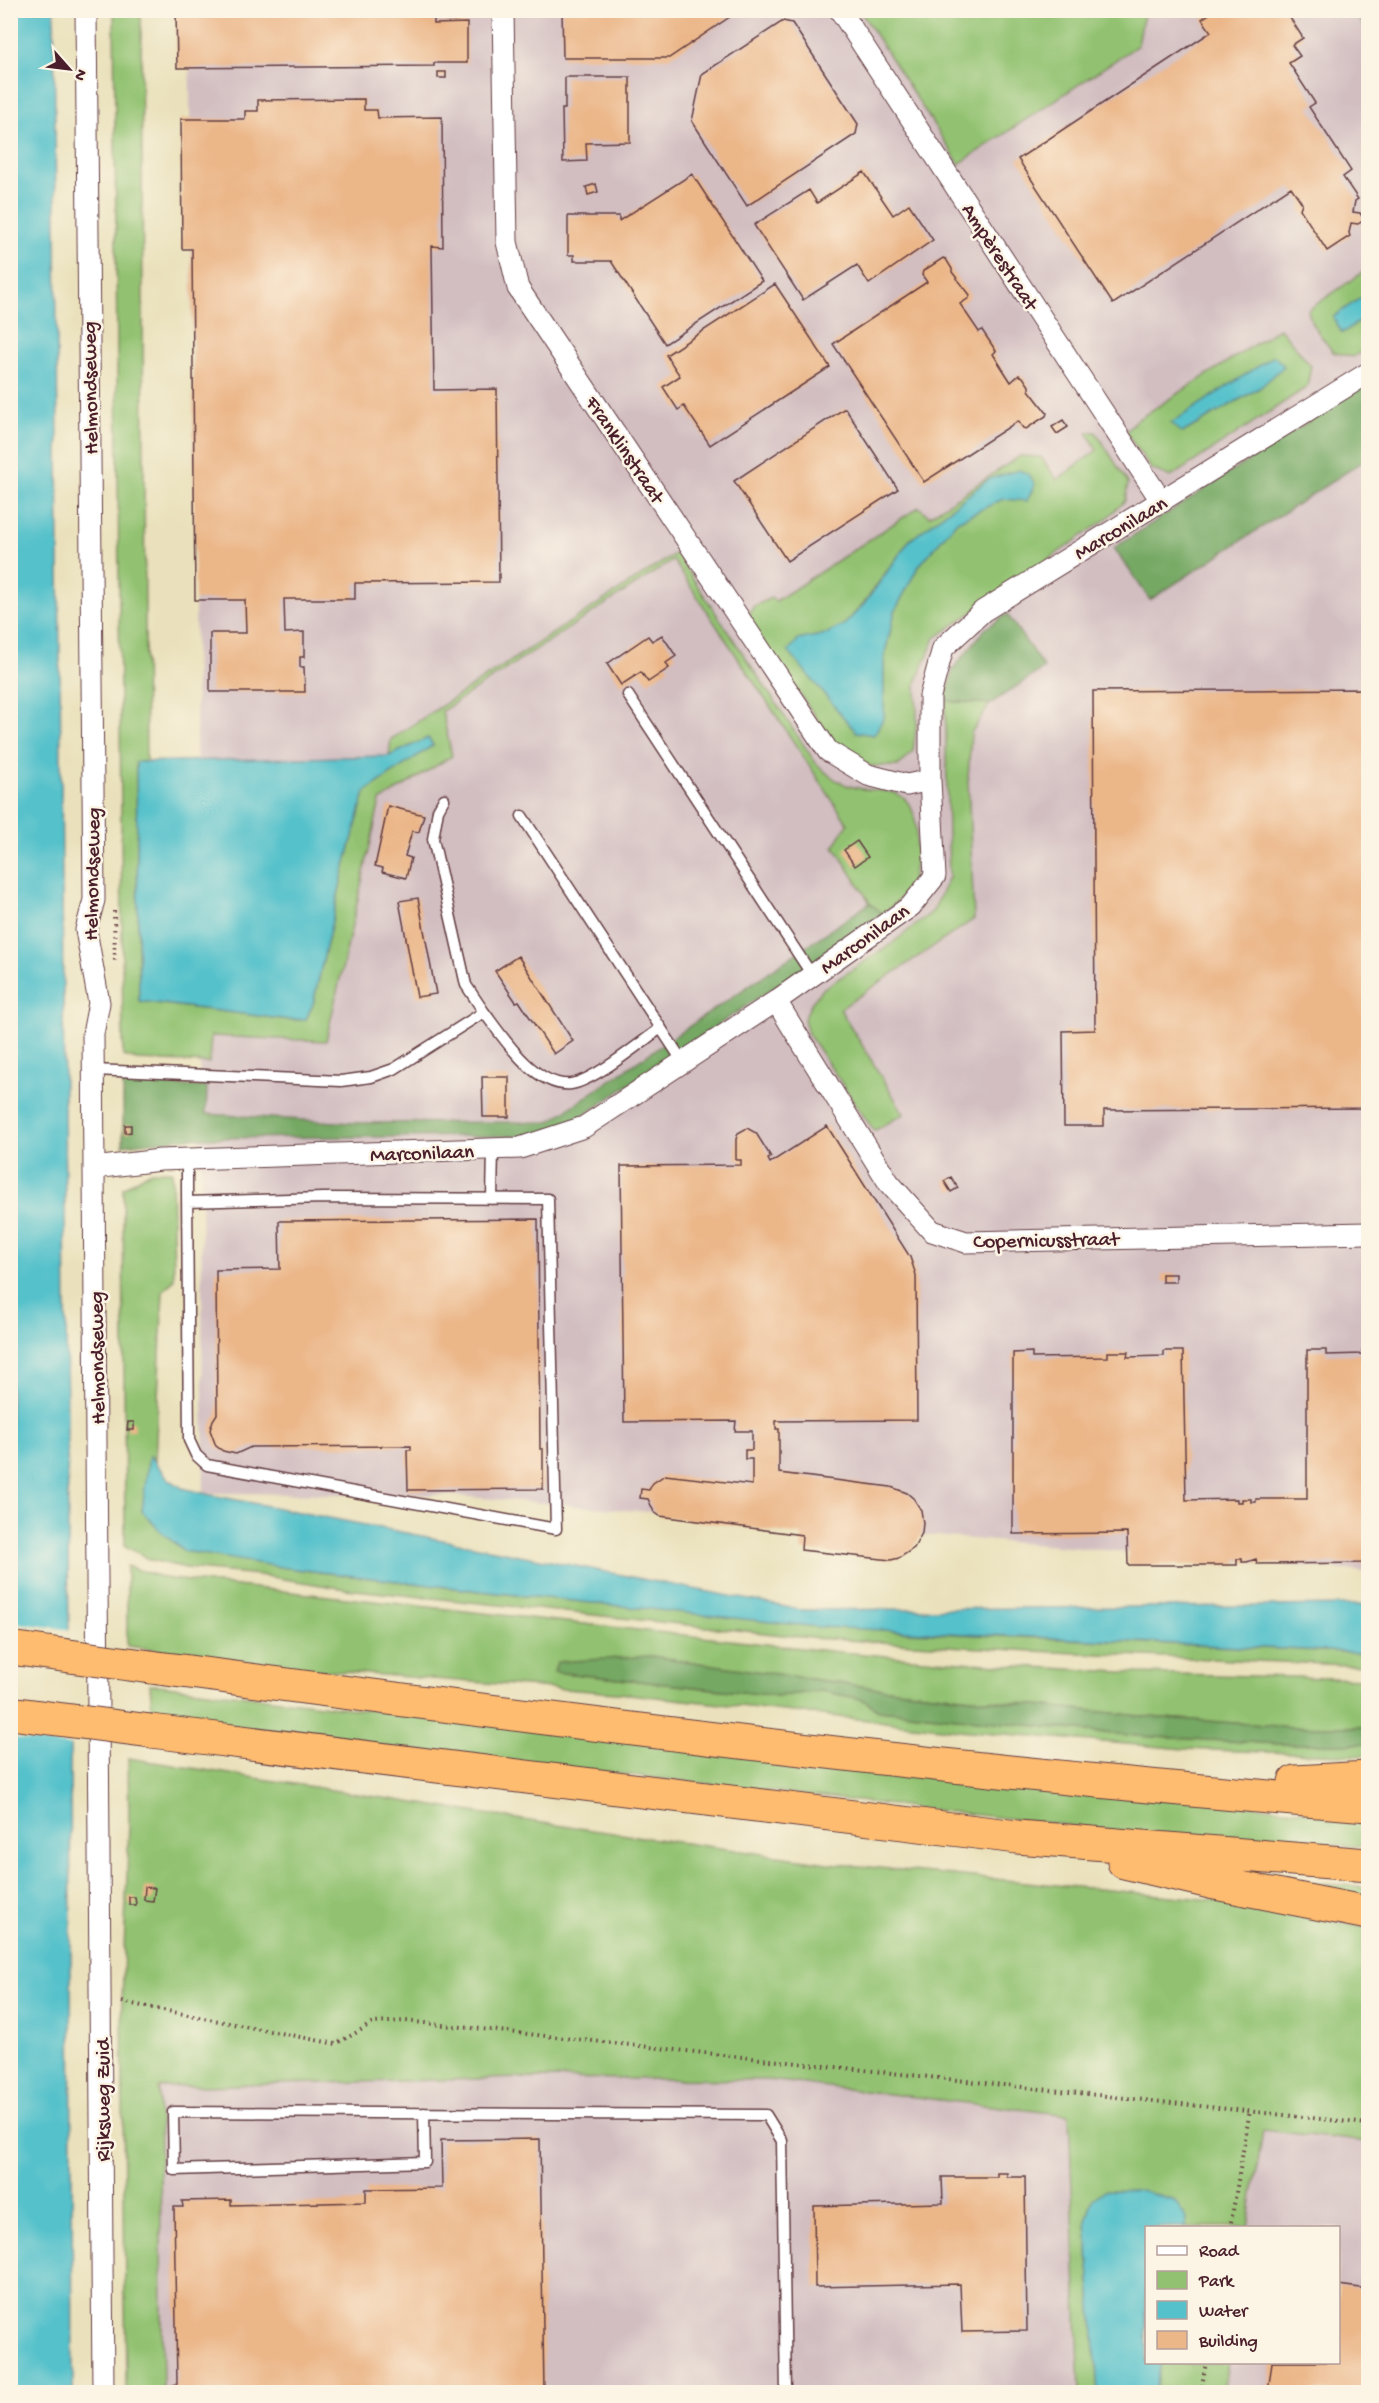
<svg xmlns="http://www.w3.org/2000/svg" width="1379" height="2403" font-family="'Gochi Hand',sans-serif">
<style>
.industrial{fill:#d2bec1;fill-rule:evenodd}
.green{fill:#92c271;stroke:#6e704e;stroke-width:1.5;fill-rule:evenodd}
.forest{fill:#75a863;stroke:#606447;stroke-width:1.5}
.water{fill:#54c1cb;stroke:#4f707b;stroke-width:1.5}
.pier{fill:#eae1bc}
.building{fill:#ebb688}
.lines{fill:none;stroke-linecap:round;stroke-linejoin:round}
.service-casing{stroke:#623c41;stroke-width:13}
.minor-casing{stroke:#623c41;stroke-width:23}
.motorway-casing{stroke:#623c41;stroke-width:35}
.path{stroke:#623c41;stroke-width:4;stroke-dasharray:1.5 4.5;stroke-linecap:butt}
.service{stroke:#fff;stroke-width:10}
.minor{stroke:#fff;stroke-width:21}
.motorway{stroke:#febc70;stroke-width:33}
.motorway-bridge-casing{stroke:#623c41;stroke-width:35;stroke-linecap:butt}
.motorway-bridge{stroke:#febc70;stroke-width:33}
.labels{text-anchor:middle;stroke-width:5;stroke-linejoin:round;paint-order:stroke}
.street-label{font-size:21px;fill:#4a1f2b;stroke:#fcf5e5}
</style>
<rect width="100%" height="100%" fill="#fcf5e5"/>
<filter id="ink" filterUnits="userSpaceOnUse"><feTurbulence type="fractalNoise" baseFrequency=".0167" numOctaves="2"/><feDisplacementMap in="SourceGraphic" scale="12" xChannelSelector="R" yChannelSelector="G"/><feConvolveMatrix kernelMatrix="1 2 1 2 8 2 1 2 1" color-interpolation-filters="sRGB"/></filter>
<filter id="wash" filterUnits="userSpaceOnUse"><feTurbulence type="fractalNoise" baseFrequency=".008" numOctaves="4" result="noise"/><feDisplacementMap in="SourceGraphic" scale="24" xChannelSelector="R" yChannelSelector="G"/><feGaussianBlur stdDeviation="1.35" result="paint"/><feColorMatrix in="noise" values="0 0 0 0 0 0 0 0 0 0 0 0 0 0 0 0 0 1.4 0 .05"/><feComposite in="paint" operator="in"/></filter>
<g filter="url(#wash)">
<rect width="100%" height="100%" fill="#eae1bc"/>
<path class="industrial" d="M189 11H1368V1572L445 1495 204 1493Z
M764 2073 1368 2138V2392H154L151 2080ZM1146 2228H1338V2362H1146Z"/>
<path class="green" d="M114 11H141L146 762H136L139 1001 290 1020 306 1019 313 1004 343 873 365 792 433 745 428 738 389 756 391 739 676 553 815 762C824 771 832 779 844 784 859 791 874 789 890 792 917 797 917 826 916 848 915 884 910 891 883 914L870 903 834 846 848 824 673 560 442 711 452 756 380 801 326 1041 211 1036 209 1063 137 1060 123 1056Z
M860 11H1148L1144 13 1138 45 959 164Z
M1356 11H1368V35Z
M1368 269V293L1333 317 1342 333 1368 316V347L1353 357 1333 352 1312 324 1308 310Z
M1280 328 1311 366 1307 387 1171 477 1151 469 1126 432 1135 421ZM1261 387 1182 433 1171 423Z
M1087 432H1096L1128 483 1125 501 1105 520 935 638 916 683 917 720 913 752 898 766H870L843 756 750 623 749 613 754 606 771 598 776 601 919 507 929 516 1020 456 1041 457 1057 480 1097 450ZM989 479 1003 499 957 521 918 567 895 611 884 657V717L809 638 826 634 845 624 863 604 909 541Z
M945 701 990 704 971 733 968 780 974 919 840 1009 904 1114 874 1131 808 1034 804 1019 812 1002 824 988 890 945 933 911 949 877Z
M151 1171H172L174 1280 163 1291 155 1461 150 1456 142 1511 287 1568 489 1592 642 1608 909 1632 1368 1653V1666L1033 1651 811 1638 346 1589 259 1575 186 1568 151 1560 125 1546 123 1188Z
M127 1566 164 1578 839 1652 998 1665 1138 1673 1368 1679V1727H1291L1149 1717 867 1687 651 1656 554 1672 779 1696 822 1691 862 1699 879 1710 1137 1736 1281 1744H1368V1756L1185 1749 959 1730 629 1694 305 1669 127 1646Z
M150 1684 329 1706 1368 1818V1847L1144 1834 352 1743 152 1714Z
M128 1758 549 1824 828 1863 1213 1900 1368 1928V2142L1263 2130 1248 2227H1185L1187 2219 1093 2199 1086 2221 1098 2392H1080L1069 2115 769 2080 524 2078 159 2087 163 2392H126L122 2002 129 1823Z
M1249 1879 1368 1887V1902Z
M1161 2363H1228L1223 2392H1156Z"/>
<path class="forest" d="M1368 383V458L1150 600 1114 548Z
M1007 614 1044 668 990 704 945 701 953 669 985 629Z
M870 903 883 914 587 1113 557 1130 535 1136 190 1138 123 1145V1083L207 1087 206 1114 353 1123 549 1122Z
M651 1656 867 1687 1149 1717 1291 1727H1368V1744H1281L1137 1736 879 1710 862 1699 822 1691 779 1696 554 1672 557 1662Z"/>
<path class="water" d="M54 10 70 1750 73 2392H11L10 11Z
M1368 293V316L1342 333 1333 317Z
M1274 356 1284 366 1261 387 1182 433 1171 423Z
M1019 470 1028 474 1035 484 1027 501 1003 499 957 521 918 567 895 611 884 657V717L874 735 856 732 788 651 798 640 826 634 845 624 864 604 909 541 989 479Z
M428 738 433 745 365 792 343 873 313 1004 306 1019 290 1020 139 1001 136 762 389 756Z
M149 1455 168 1478 182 1488 211 1495 801 1610 1368 1605V1653L819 1627 489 1592 287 1568 184 1551 161 1532 142 1511Z
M1105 2190 1141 2191 1175 2201 1187 2219 1185 2227 1146 2228V2362L1161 2363 1155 2392H1098L1086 2221 1093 2199Z"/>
<path class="pier" d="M11 1622 72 1630 73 1746 11 1738Z"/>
<g id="blocks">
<path class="building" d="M176 10H434V24L467 23V63H434V66L177 68Z
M562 10H740L669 58H563Z
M1215 10H1285L1303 38 1292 45 1300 56 1289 63 1315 103 1309 107 1351 171 1343 177 1358 199 1355 201 1353 212 1360 213 1364 220 1358 224 1351 223 1349 233 1350 236 1327 251 1300 209 1302 203 1291 187 1113 304 1018 159 1211 32 1202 19Z
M783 21 792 23 858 124 856 134 747 206 692 121 702 74Z
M438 72H446V78H438Z
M565 77H630V142L586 143 587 161 563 162 562 109H565Z
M364 99V110H377L378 118 442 117 443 247 432 246 434 390 497 389 499 582 355 583V599H284L285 633 304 632V657H300V667H304L305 692H210V633H246L245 600H195L192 249H182L181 119H245V111H258V100Z
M864 172 893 215 909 204 933 240 869 284 857 265 803 300 754 225 809 190 817 203Z
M692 174 762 281 665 344 611 261H574V255H568V216H619V221Z
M596 184 598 192 588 195 586 187Z
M943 258 946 259 952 269V272L970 295 969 298 960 304 979 332 982 330 996 351 993 354 1011 382 1019 375 1023 377 1029 386V390L1047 413 1046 416 1026 429 1023 428 1018 421 924 482 833 344 927 282 922 275 923 271Z
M775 284 830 367 710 445 684 406 678 410 663 387 680 376 666 355Z
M845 408 898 489 787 561 734 481Z
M1063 420 1068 427 1057 434 1052 427Z
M662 635 676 656 666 663 669 668 648 682 641 672 621 685 607 664 648 636 652 641Z
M1368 689V1108L1104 1110V1126H1064L1063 1031 1095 1030 1093 691Z
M388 806 424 815 419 832 412 831 405 856 411 858 406 878 382 872 383 868 375 866Z
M857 841 868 857 855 866 844 850Z
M418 898 436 994 417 997 399 901Z
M518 956 573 1041 554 1054 519 1001 516 1002 495 971Z
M482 1077H509V1117H483Z
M125 1125H131V1132L125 1133Z
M827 1126 910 1257 916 1275 917 1420 776 1421V1429H779V1473L891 1487 907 1493 914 1499 921 1510 923 1523 922 1533 914 1548 899 1558 891 1560 801 1550 802 1535 660 1516 654 1512 648 1499 640 1498 641 1489 649 1490 653 1483 665 1475 752 1485V1459H745V1450H752V1431H735L736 1421 624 1422 621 1166 741 1165V1160H736V1139L738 1133 747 1128 756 1133 771 1157 768 1159 770 1163Z
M951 1177 958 1188 951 1192 944 1181Z
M538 1219 540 1449H543V1489L408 1490 407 1450H411V1446L251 1447 236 1454 223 1451 216 1446 210 1430 213 1420 217 1414 216 1270 280 1269 279 1221Z
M1162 1274H1176V1282H1162Z
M1307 1350H1326V1355L1363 1354 1362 1350H1368V1531H1366V1563L1257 1564 1256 1559 1247 1562H1242V1559H1237V1565H1128L1127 1533 1013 1534V1353L1032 1352V1358L1108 1357V1352H1128L1127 1357 1164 1356V1351H1183L1186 1500 1237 1499V1502H1242V1499H1251V1502H1256V1499H1307Z
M128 1422H134V1430H127Z
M145 1887 155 1888 153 1901 144 1900Z
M129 1897H135L136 1905H129Z
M540 2139 544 2392H173V2385L177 2384 174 2207H183L182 2201 231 2200V2205L366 2202V2189L442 2188 441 2140Z
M997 2173H1007V2177H1025L1027 2331 962 2332 960 2284 815 2287 814 2206 943 2203 942 2177H997Z
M1338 2285 1368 2289V2392H1268L1272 2362H1338Z"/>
</g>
</g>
<g filter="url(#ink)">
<use href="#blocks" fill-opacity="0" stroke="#623c41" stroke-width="1.5"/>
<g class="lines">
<g class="service-casing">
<path id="service" d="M628 695 812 975
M522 816 683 1062
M484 1012C502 1036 535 1088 571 1084 594 1081 641 1042 661 1028
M94 1070 341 1081 371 1077 394 1069 484 1012 466 985 433 839 438 810 444 799
M187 1159V1190L189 1440 196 1455 207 1465 556 1529 548 1199 323 1198 187 1202
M492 1199 493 1149
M424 2113 425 2162 174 2170 173 2112 766 2115 782 2141 786 2392"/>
</g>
<g class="minor-casing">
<path id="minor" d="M86 10 94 900 86 930 99 1003 93 1034 103 2392
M503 10 507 242 518 288 828 751 868 775 907 785 930 780
M840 10 1162 502
M776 1001 889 1183 932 1231 966 1242 1368 1233
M94 1168 160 1160 520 1148 584 1127 776 1001 911 906 935 876 930 780V696L943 648 983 611 1368 373"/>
</g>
<g class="motorway-casing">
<path id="motorway" d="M151 1667C450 1706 749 1746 1049 1776 1156 1787 1262 1797 1368 1805
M151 1731 1017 1837 1368 1865
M1295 1782 1368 1778
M1124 1862 1210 1882 1368 1913"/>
</g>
<path class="path" d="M114 911 115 964
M122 2002 336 2044 373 2023 406 2021 1368 2124
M1230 2228 1250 2110
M1201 2392 1206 2362"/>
<use href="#service" class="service"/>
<use href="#minor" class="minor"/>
<use href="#motorway" class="motorway"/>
<g class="motorway-bridge-casing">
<path id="motorway-bridge" d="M10 1648 151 1667
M10 1713 151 1731"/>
</g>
<use href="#motorway-bridge" class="motorway-bridge"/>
</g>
</g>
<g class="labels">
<g class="street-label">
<text transform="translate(1001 256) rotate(57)" y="7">Ampèrestraat</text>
<text transform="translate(89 388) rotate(-91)" y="7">Helmondseweg</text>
<text transform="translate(626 449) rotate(56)" y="7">Franklinstraat</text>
<text transform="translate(1120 527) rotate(-31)" y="7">Marconilaan</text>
<text transform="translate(91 874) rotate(-89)" y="7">Helmondseweg</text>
<text transform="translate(864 938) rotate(-36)" y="7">Marconilaan</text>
<text transform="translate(422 1152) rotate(-2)" y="7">Marconilaan</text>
<text transform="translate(1046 1239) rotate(-1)" y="7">Copernicusstraat</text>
<text transform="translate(96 1358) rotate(-91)" y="7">Helmondseweg</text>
<text transform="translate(102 2100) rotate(-90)" y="7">Rijksweg Zuid</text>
</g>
</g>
<rect width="1379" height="2403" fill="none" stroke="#fcf5e5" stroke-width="36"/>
<rect x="1145" y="2226" width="195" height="138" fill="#fcf5e5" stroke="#b59f9b" stroke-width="1.5"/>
<rect x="1157" y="2246" width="30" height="9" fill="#ffffff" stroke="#b59f9b" stroke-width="1.5"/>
<text x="1199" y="2256" font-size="18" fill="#4a1f2b">Road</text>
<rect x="1157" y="2271" width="30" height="18" fill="#92c271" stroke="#b59f9b" stroke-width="1.5"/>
<text x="1199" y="2286" font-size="18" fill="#4a1f2b">Park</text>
<rect x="1157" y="2301" width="30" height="18" fill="#54c1cb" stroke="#b59f9b" stroke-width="1.5"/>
<text x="1199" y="2316" font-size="18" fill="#4a1f2b">Water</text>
<rect x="1157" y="2331" width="30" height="18" fill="#ebb688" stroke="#b59f9b" stroke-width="1.5"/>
<text x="1199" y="2346" font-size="18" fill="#4a1f2b">Building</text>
<g transform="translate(69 69) rotate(118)" stroke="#fcf5e5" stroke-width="4.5" paint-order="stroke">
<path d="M0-4.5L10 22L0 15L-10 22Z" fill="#4a1f2b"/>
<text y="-9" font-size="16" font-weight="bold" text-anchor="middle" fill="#4a1f2b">N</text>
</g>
</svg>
